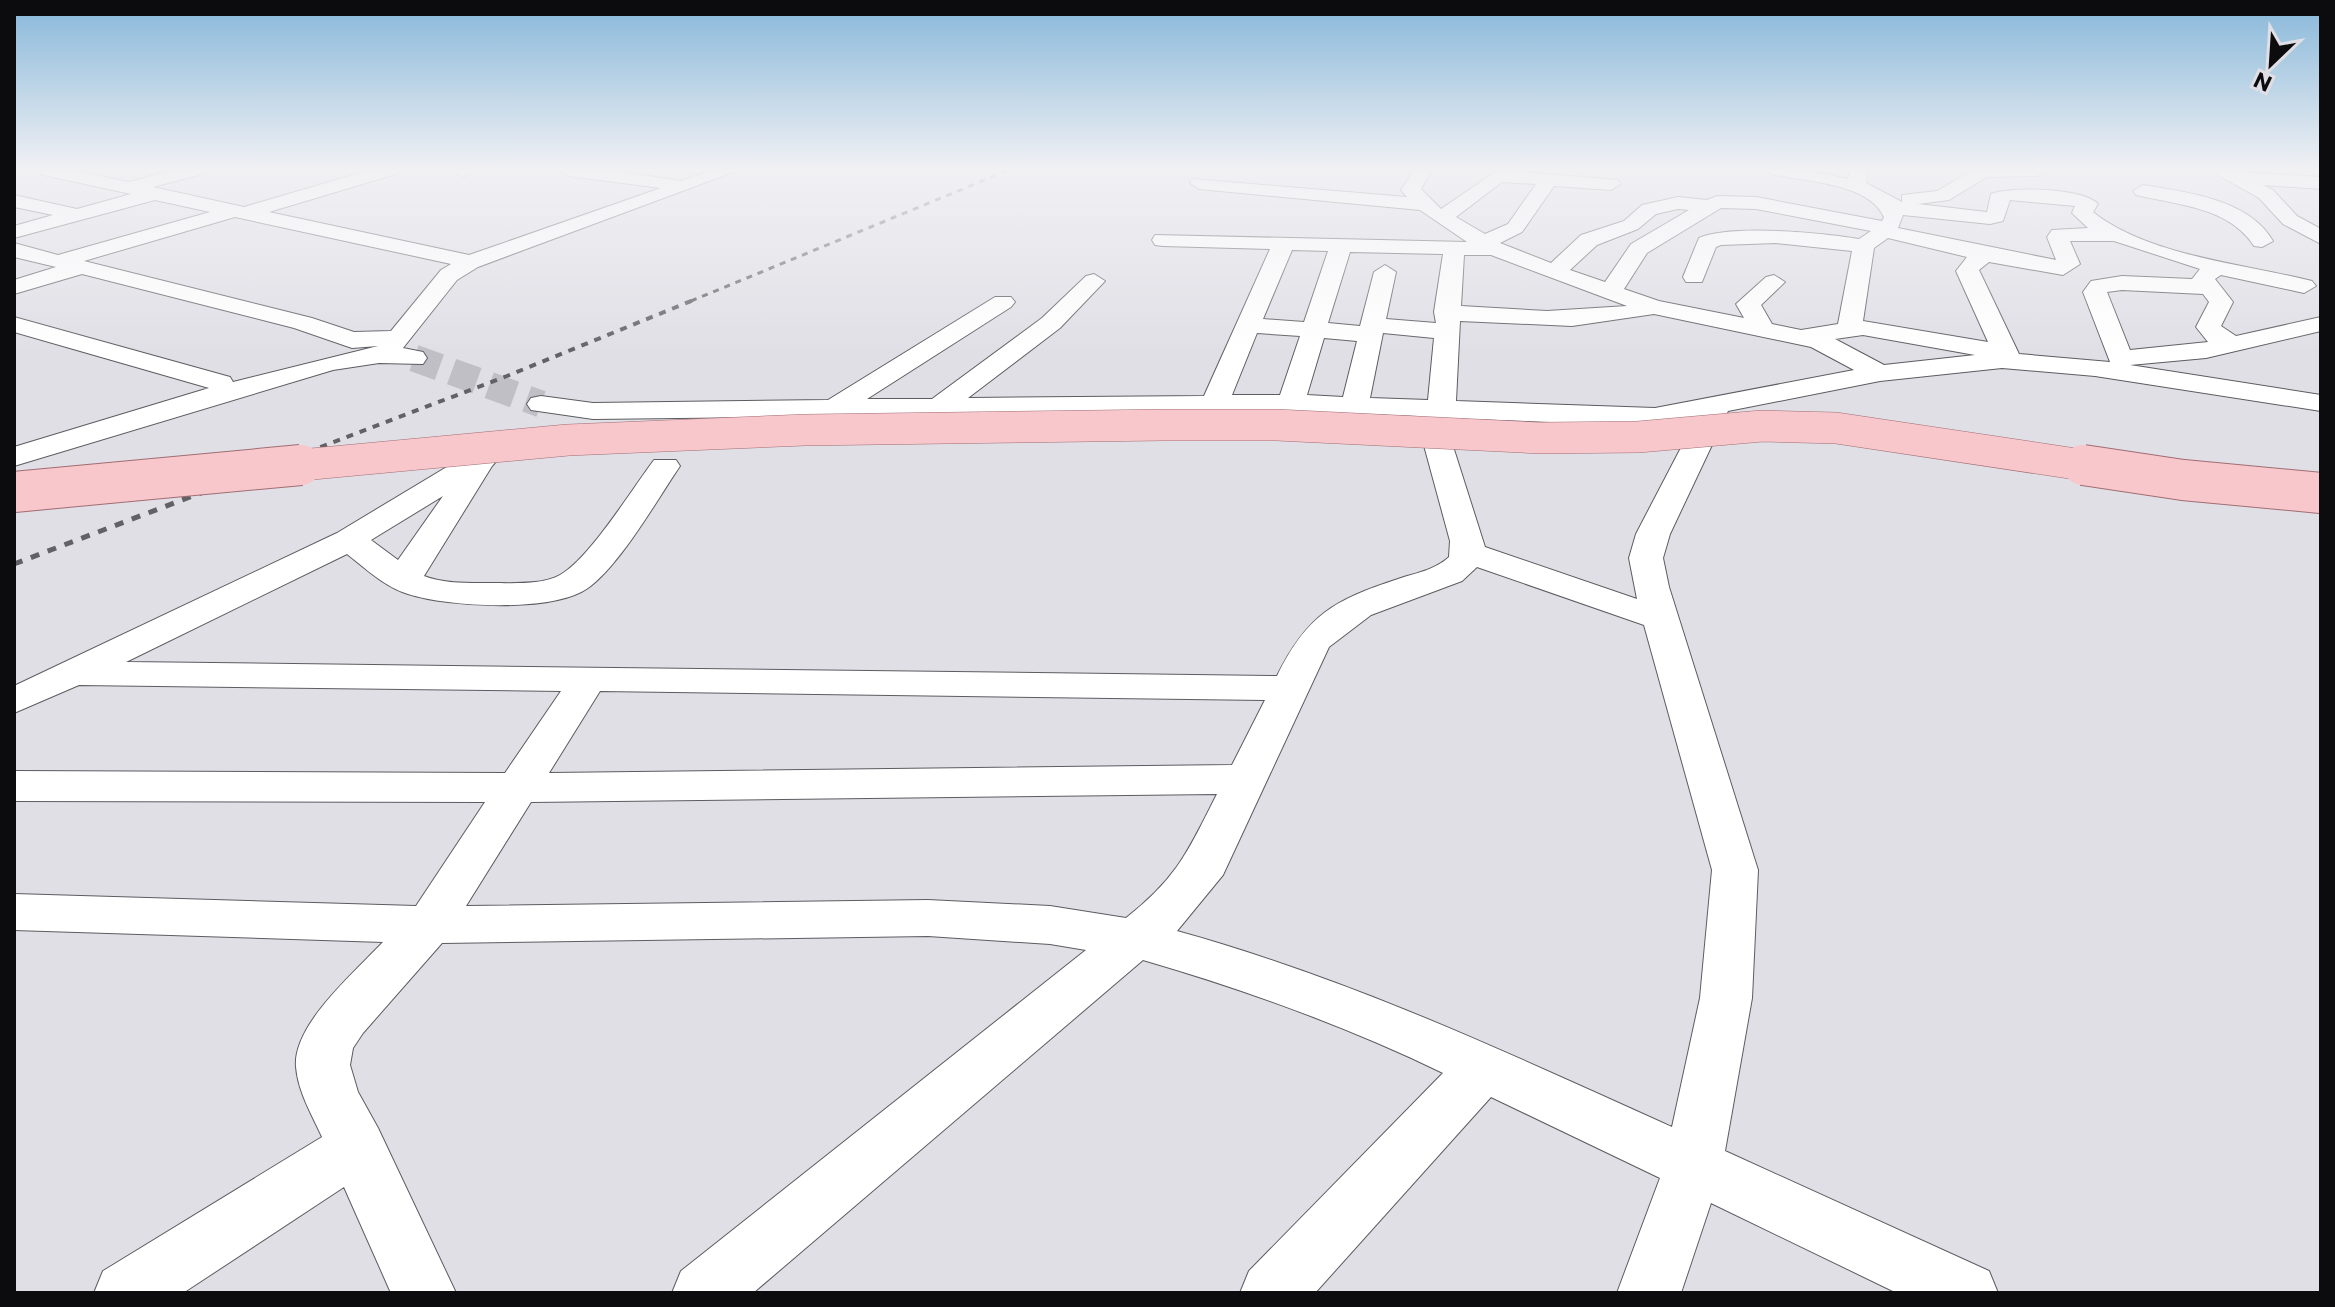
<svg xmlns="http://www.w3.org/2000/svg" width="2335" height="1307" font-family="Commissioner,sans-serif">
<style>
.lines{fill:none;stroke-linecap:round;stroke-linejoin:round}
.minor-tunnel{stroke:#c0bfc6;stroke-width:27;stroke-dasharray:27 13;stroke-linecap:butt}
.minor-casing{stroke:#5c5c61;stroke-width:2}
.minor{fill:#fff;fill-rule:evenodd}
.rail-far2{stroke:#626266;stroke-width:3;stroke-dasharray:6 6;stroke-linecap:butt}
.rail-far1{stroke:#626266;stroke-width:4;stroke-dasharray:7 7;stroke-linecap:butt}
.rail{stroke:#626266;stroke-width:5;stroke-dasharray:9 9;stroke-linecap:butt}
.major-bridge-far1-casing{stroke:#a16d73;stroke-width:32;stroke-linecap:butt}
.major-bridge-casing{stroke:#a16d73;stroke-width:42;stroke-linecap:butt}
.major-bridge-far1{stroke:#f7c7cb;stroke-width:31}
.major-bridge{stroke:#f7c7cb;stroke-width:40}
</style>
<rect width="100%" height="100%" fill="#e0dfe6"/>
<g class="lines">
<path class="minor-tunnel" d="M414 358 541 404"/>
<g class="minor-casing">
<path id="minor" d="M37 170H71L129 182 174 170H204L202 174 153 187 244 207 370 170H398L396 174 269 212 469 255 661 188 568 176 559 170H610L681 181 713 170H739L478 267 457 280 403 348 423 352 427 358 423 364 379 363 333 370 14 466V447L209 388 14 332V317L230 377 233 382 378 346 352 348 294 328 82 274 14 294V280L56 267 14 257V243L58 255 210 212 155 200 14 238V226L53 215 14 207V195L77 209 131 194 39 174ZM235 217 451 264 441 270 391 331 354 332 312 318 84 261Z
M475 170 463 177 454 171 455 170Z
M1414 170H1432L1421 189 1441 209 1498 170 1618 180 1621 184 1611 190 1554 186 1522 232 1500 243 1551 263 1581 235 1624 221 1642 205 1678 197 1707 200 1717 196 1756 197 1882 221 1884 217C1868 182 1804 182 1771 174L1769 170H1804L1848 179 1850 170H1868L1866 183 1902 202V195L1937 191 1973 170H2047L2038 176 1987 177 1949 200 1918 204 1987 212 1991 194C2010 186 2084 188 2098 204L2093 212C2148 256 2245 264 2312 281L2316 286 2304 293 2221 275 2215 279 2233 302 2221 326 2236 336 2321 317V331L2206 358 2130 365 2321 395V411L2095 376 2002 368 1880 381 1728 411 1670 534 1663 558 1669 587 1758 870 1752 998 1725 1151 1989 1271 1998 1293H1897L1711 1203 1681 1293H1617L1660 1178 1491 1097 1315 1293H1240L1249 1271 1443 1073C1346 1026 1246 990 1143 960L753 1293H672L681 1271 1086 950 1050 944 928 936 442 943 363 1033 353 1048 350 1065 358 1092 378 1128 456 1293H391L344 1187 183 1293H94L103 1271 322 1137C312 1115 298 1092 296 1067 292 1025 356 971 383 942L14 930V894L416 906 485 802 14 801V771L505 773 561 691 79 685 14 713V686L337 533 475 450H497L501 456 492 466 424 576C445 584 470 583 492 583 512 583 542 585 560 575 590 558 632 489 654 460H676L680 466C657 500 620 565 588 588 553 613 448 607 408 594 385 587 366 569 347 554L126 662 1277 676C1307 615 1334 600 1398 579 1416 573 1435 570 1449 557L1450 541 1416 416 1291 411 593 419 531 410 527 404 531 398 541 396 593 403 828 400 995 297H1011L1015 302 1011 307 867 399H932L1042 318 1086 276 1094 274 1105 281 1060 328 968 398 1204 396 1270 249 1163 246 1155 245 1152 240 1155 235 1467 242 1420 210 1199 189 1190 183 1192 179 1407 197 1401 190ZM1502 182 1536 184 1508 224 1485 234 1456 217ZM2010 200 2075 206 2072 213 2088 228 2052 230 2047 237 2056 260 1898 228 1903 215 1990 224 2003 221ZM1721 208 1756 209 1871 231 1859 239C1823 233 1731 224 1699 238L1683 277 1686 282H1702L1716 247 1721 245 1776 243 1852 251 1838 324 1801 330 1772 324 1761 305 1785 282 1774 275 1766 277 1736 304 1744 318 1659 301 1624 289 1647 253ZM1678 209 1689 210 1631 244 1605 282 1570 270 1597 245 1638 229 1656 214ZM1888 238 1967 257 1956 271 1988 342 1863 321 1874 248ZM2070 241H2114L2200 269 2192 279 2122 276 2091 281 2083 292 2110 362 2019 354 1979 270 1989 262 2063 275 2080 264ZM1292 250 1328 251 1304 322 1263 319ZM1350 252 1443 254 1434 312 1436 323 1386 319 1396 272 1385 265 1374 272 1360 326 1328 323ZM1464 255H1491L1627 306 1547 311 1461 306ZM2122 290 2203 294 2209 302 2196 327 2208 342 2130 350 2107 292ZM1654 314 1811 347 1854 370 1655 408 1456 401 1460 321 1572 326ZM1257 333 1300 336 1280 395H1232ZM1383 333 1434 338 1428 400 1370 398ZM1863 335 1975 355 1884 365 1835 339ZM1324 338 1357 341 1343 397 1307 395ZM1697 417 1636 534 1629 558 1637 599 1485 547 1444 418 1655 426ZM443 496 398 560 371 540ZM1477 567 1644 625 1712 870 1700 998 1672 1127C1508 1053 1351 979 1177 931L1223 875 1329 647 1371 615 1462 581ZM600 691 1265 700 1232 765 549 773ZM1217 794C1188 851 1178 877 1126 918L1050 906 928 900 466 906 531 802Z
M2209 170 2321 177V189L2263 185 2273 190 2297 216 2321 229V244L2283 224 2259 198Z
M2143 185C2186 192 2249 199 2273 241L2262 247 2254 246C2229 207 2178 205 2136 195L2133 191Z"/>
</g>
<use href="#minor" class="minor"/>
<path class="rail-far2" d="M691 301 1009 170"/>
<path class="rail-far1" d="M268 467 507 376 696 299"/>
<path class="rail" d="M14 564 274 465"/>
<g class="major-bridge-far1-casing">
<path id="major-bridge-far1" d="M280 467 568 440 805 430 1163 425H1277L1540 438 1638 437 1762 426 1836 428 2096 467"/>
</g>
<g class="major-bridge-casing">
<path id="major-bridge" d="M2083 465 2183 480 2321 493
M14 492 301 465"/>
</g>
<use href="#major-bridge-far1" class="major-bridge-far1"/>
<use href="#major-bridge" class="major-bridge"/>
</g>
<linearGradient id="sky" x2="0" y2="1"><stop stop-color="#86b7d9"/><stop offset="0.48" stop-color="#f1f1f4"/><stop offset="1" stop-color="#f1f1f4" stop-opacity="0"/></linearGradient>
<rect width="2335" height="353" fill="url(#sky)"/>
<rect width="2335" height="1307" fill="none" stroke="#0c0c0e" stroke-width="32"/>
<g transform="translate(2271 64) rotate(205)" stroke="#e0dfe6" stroke-width="6" paint-order="stroke">
<path d="M0-6L14 30L0 20L-14 30Z" fill="#0c0c0e"/>
<text y="-12" font-size="22" font-weight="bold" text-anchor="middle" fill="#0c0c0e">N</text>
</g>
</svg>
